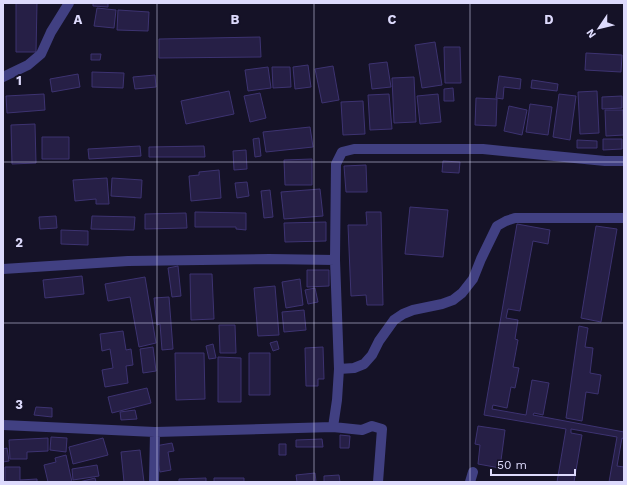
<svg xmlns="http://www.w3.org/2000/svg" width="627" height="485" font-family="'Work Sans',sans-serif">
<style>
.building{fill:#261f46;stroke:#3d3371}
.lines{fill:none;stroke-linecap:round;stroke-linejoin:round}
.street{stroke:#414082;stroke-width:10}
.grid{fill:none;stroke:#dddafc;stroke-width:1;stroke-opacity:0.55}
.grid-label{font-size:13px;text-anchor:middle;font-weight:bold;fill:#dddafc;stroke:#151227;stroke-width:4;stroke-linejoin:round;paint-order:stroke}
</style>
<rect width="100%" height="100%" fill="#151227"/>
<path class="building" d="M16 3H37L36 52H16Z
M93 3H108V7L93 6Z
M97 8 116 10 114 28 94 26Z
M118 10 149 12 148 31 117 30Z
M260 37 261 57 159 58V39Z
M435 42 442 85 422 88 415 45Z
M444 47H460L461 83H445Z
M586 53 622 55 621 72 585 70Z
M91 54H101L100 60H91Z
M387 62 391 87 372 89 369 64Z
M308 65 311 87 295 89 293 67Z
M333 66 339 100 322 103 315 69Z
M268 67 271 88 248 91 245 70Z
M272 67H290L291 87 273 88Z
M92 72 124 73 123 88 92 87Z
M78 74 80 87 52 92 50 79Z
M155 75 156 87 135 89 133 77Z
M499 76 521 79 520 89 504 87 503 99 496 98Z
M414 77 416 122 394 123 392 78Z
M532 80 558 84 557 91 531 88Z
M453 88 454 101H444V89Z
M229 91 234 114 186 124 181 101Z
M597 91 599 133 580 134 578 92Z
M260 93 266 118 250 122 244 96Z
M44 94 45 110 7 113 6 96Z
M389 94 392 129 370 130 368 95Z
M438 94 441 122 420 124 417 96Z
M559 94 576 96 570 140 553 137Z
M622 96V108L602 109V97Z
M476 98 497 99 496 126 475 125Z
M363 101 365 134 343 135 341 102Z
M530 104 552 107 548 135 526 132Z
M509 106 527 110 522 135 504 131Z
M605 110H623L624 135 606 136Z
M35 124 36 163 12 164 11 125Z
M310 127 313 147 266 152 263 132Z
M42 137H69V159H42Z
M259 138 261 156 255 157 253 139Z
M603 139H622V149L603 150Z
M577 140 597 141V148H577Z
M140 146 141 156 89 159 88 149Z
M204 146 205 157H149V147Z
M246 150 247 169 234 170 233 151Z
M312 159V185H285L284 160Z
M443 161 460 162 459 173 442 172Z
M366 165 367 192H346L344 166Z
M219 170 221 198 191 201 189 176 199 175V172Z
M107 178 109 204H96V199L75 201 73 180Z
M112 178 142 180 141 198 111 196Z
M247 182 249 196 237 198 235 183Z
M320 189 323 216 284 219 281 192Z
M270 190 273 217 264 218 261 191Z
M410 207 448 210 443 257 405 254Z
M195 212 246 213V230L236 229V227H195Z
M366 212H381L383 305H367L366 295 351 296 348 225H367Z
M186 213 187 228 145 229V214Z
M56 216 57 228 40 229 39 217Z
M92 216 135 217 134 230 91 229Z
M326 222V241L285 242 284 223Z
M517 224 550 230 548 244 533 241 520 311 508 309 506 318 518 320 515 339 518 340 513 367 519 368 515 388 511 387 507 408 493 405 492 409 526 415 532 380 549 383 543 415 534 413 533 415 624 432V439L622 438 617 466 624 467V482H609L617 437 571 429V433L582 435 574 482H557L566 429 484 415Z
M596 226 617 229 601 322 581 318Z
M61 230 88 231V245L61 244Z
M178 266 181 296 172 297 168 268Z
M307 270H329V286L307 287Z
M190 274H212L214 319 191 320Z
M82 276 84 294 45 298 43 280Z
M145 277 156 343 139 347 130 297 108 301 105 284Z
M300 279 303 305 286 308 282 282Z
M275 286 279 335 258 336 254 288Z
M315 288 318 302 308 304 305 290Z
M169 297 173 349 162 350 160 324 157 325 154 298Z
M304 310 306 330 284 332 282 312Z
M219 325H235L236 353H220Z
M579 326 588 328 585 347 593 348 590 373 601 375 598 394 586 392 582 421 566 418Z
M123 331 126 350 131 349 133 365 126 366 128 383 105 387 102 370 113 368 110 349 102 351 100 334Z
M277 341 279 349 273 351 270 343Z
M213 344 216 358 209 359 206 346Z
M153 347 156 371 143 373 140 349Z
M323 347 324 379H318V386H306L305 348Z
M175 353H204L205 399 176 400Z
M249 353H270V395H249Z
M218 357 241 358V402H218Z
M147 388 151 403 112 413 108 397Z
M36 407 52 408V417L34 415Z
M135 410 137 419 121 420 120 412Z
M478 426 505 430 500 468 478 464 480 445 475 444Z
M340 435 350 436 349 448H340Z
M51 437 67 438 66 452 50 450Z
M48 438V451L27 452V459H10L9 440Z
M103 438 108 455 73 464 69 447Z
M322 439 323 447H296V440Z
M172 443 174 451 168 452 171 470 160 472 155 446Z
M279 444H286V455H279Z
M7 448 9 461 3 462V449Z
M140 450 144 482H124L121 452Z
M66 455 72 482H48L44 465 56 462 55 458Z
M97 465 99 476 73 480 72 469Z
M5 467H20V480L37 479V482H5Z
M315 473 316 482H297L296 475Z
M339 475 340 482H324V476Z
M95 478 96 482H79Z
M206 478V482H179V479Z
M214 478H244V482H214Z"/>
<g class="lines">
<path class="street" d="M3 77 28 65 41 54 51 32 69 3
M3 269 128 261 269 259 335 260
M339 369 354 368 364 364 372 355 379 341 394 320 403 314 413 310 442 304 453 300 462 293 473 279 481 259 497 226 506 221 515 218H624
M3 425 155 432 333 427 362 430 372 426 382 429 378 482
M333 427 337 400 339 369 335 260 336 164 342 152 354 149H483L605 161H624
M154 482 155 432
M470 482 473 472"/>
</g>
<path class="grid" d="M157 3V482M314 3V482M470 3V482M3 162H624M3 323H624"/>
<g class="grid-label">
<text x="78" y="24">A</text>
<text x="235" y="24">B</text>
<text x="392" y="24">C</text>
<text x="549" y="24">D</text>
<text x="19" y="85">1</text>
<text x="19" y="247">2</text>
<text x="19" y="409">3</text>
</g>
<rect width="627" height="485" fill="none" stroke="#dddafc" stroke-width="8"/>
<g transform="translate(599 28) rotate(235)" stroke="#151227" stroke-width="3" paint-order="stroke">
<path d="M0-3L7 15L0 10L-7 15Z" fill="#dddafc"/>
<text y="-6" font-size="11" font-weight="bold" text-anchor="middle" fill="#dddafc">N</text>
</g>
<path d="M491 469v6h84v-6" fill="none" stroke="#dddafc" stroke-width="2"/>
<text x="497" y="469" font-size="12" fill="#dddafc" stroke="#151227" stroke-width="3" paint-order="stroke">50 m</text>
</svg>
